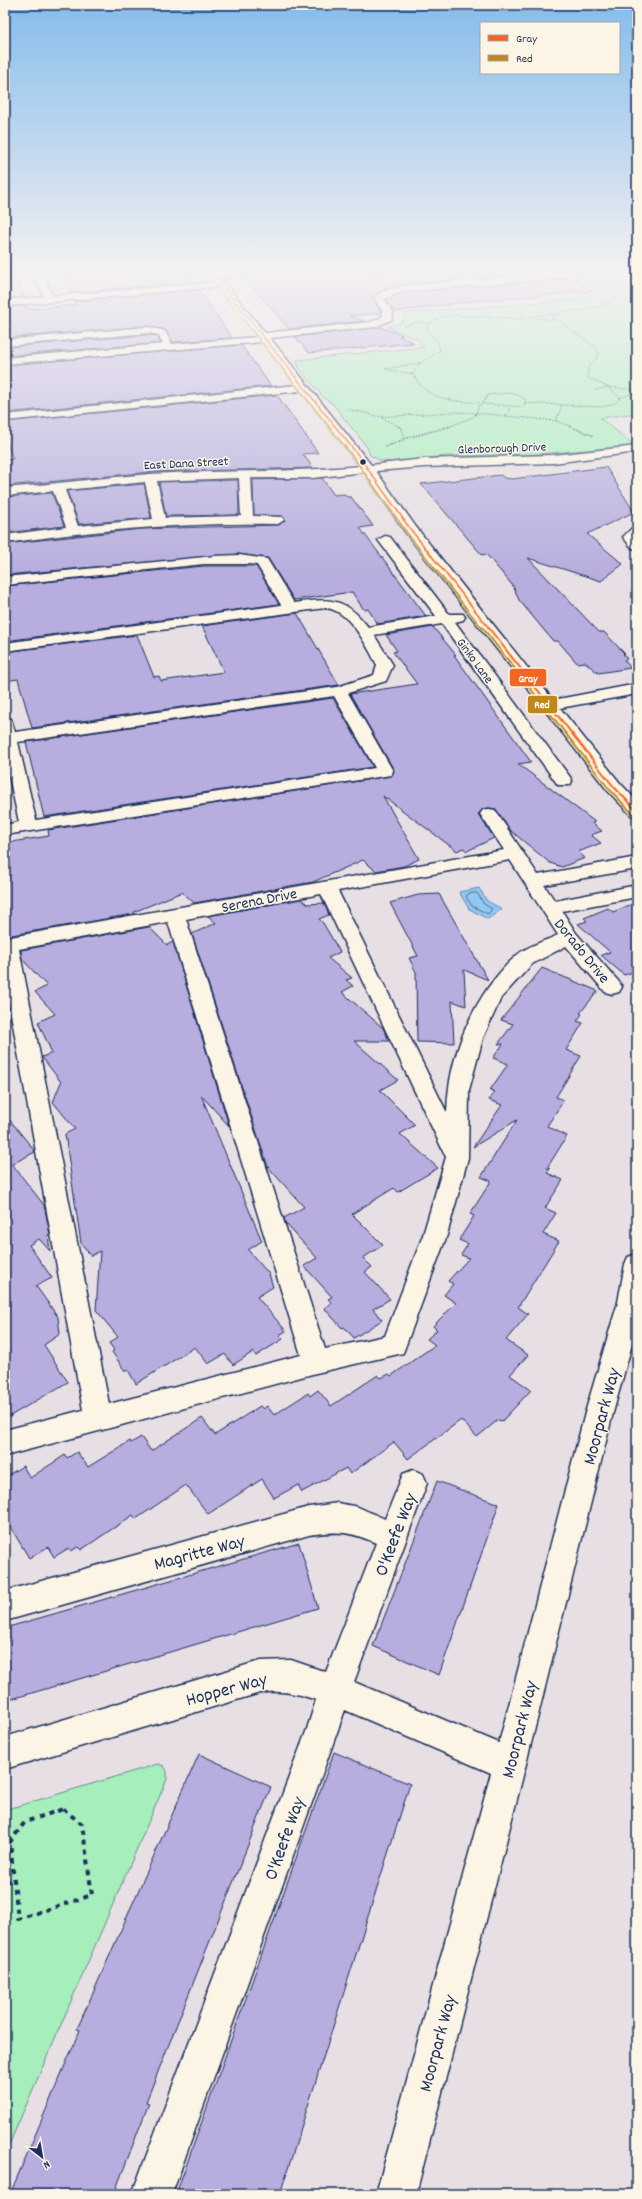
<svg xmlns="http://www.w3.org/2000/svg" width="642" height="2199" font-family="Dekko,sans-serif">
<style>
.green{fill:#a6eebb;stroke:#608e8c}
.water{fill:#92c7ef;stroke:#628ab5}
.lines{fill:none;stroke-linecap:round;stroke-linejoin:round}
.shore{stroke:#4b6c98;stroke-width:1}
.building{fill:#b7adde;stroke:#1b2f5e}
.minor-casing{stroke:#1b2f5e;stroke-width:3}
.path-far2{stroke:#1b2f5e;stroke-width:1;stroke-dasharray:1.5 1.5;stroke-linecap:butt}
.path-far1{stroke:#1b2f5e;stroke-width:1.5;stroke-dasharray:1.5 1.5;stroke-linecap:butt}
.path{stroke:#1b2f5e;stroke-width:4;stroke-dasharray:5 5;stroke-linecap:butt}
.minor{fill:#fcf5e5;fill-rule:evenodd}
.bus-1-far1-casing{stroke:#fcf5e5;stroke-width:3}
.bus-1-casing{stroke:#fcf5e5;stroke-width:4}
.bus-2-far1-casing{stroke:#fcf5e5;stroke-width:3}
.bus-2-casing{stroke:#fcf5e5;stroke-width:4}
.bus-1-far1{stroke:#f26522;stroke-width:1.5}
.bus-1{stroke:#f26522;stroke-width:2}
.bus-2-far1{stroke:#c08818;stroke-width:1.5}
.bus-2{stroke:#c08818;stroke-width:2}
.bus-dot{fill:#1b2f5e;stroke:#fcf5e5;stroke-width:1.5}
.labels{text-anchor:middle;stroke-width:3;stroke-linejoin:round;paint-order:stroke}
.far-street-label{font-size:13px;fill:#1b2f5e;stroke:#fcf5e5}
.street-label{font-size:16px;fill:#1b2f5e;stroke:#fcf5e5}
.near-street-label{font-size:19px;fill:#1b2f5e;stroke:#fcf5e5}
.line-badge{stroke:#fcf5e5;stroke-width:1.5}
.badge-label{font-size:11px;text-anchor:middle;font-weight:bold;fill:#fff}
</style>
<rect width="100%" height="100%" fill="#e7dfe3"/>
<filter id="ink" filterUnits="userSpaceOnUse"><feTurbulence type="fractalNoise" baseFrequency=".025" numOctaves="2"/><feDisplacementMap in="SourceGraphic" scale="8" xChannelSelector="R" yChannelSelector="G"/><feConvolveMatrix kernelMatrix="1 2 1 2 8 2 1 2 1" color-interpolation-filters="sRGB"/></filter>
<g filter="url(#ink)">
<path class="green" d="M637 275V300L634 305 637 308V413L600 418 635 446 538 454 446 456 391 462 381 461 370 455 367 447 332 403 324 398 299 368 297 360 424 347 417 339 388 327 400 323 406 318V313L582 299 598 289 587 276Z
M158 1764 164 1766 167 1771V1779L5 2154V1810Z"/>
<path class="water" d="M479 888 487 901 502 909 488 919 469 909 459 892Z"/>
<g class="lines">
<path class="shore" d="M477 893 484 904 492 909 488 914 472 906 466 897 468 894Z"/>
</g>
<path class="building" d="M5 270H13L24 297 5 298Z
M63 270H185L193 282 70 293 63 278H66Z
M309 270H367L371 275 423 270H560L401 285 382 291 373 297 381 313 349 316 364 321 289 329 243 276Z
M574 278 592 291 465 302 394 312 386 300 402 293Z
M199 290 232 338 173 342 165 330 148 326 5 338V329L13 328 5 307 27 306 29 309 76 305 74 301Z
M380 327 403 335 399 336 414 343 309 353 295 337Z
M148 335 157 336 161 343 5 356V347Z
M241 345 271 386 5 413V365Z
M277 395 318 453 303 454 313 468 150 472 5 486V460L13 459 5 438V422Z
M606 467 634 512 587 534 623 564 601 581 528 558 599 632H604L625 654H623L627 659 624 660 631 668 598 673 585 662 577 663 558 641H553L519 600 513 586 486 554 482 555 421 484 501 475 504 478 512 479Z
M322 478 334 495 344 494 347 497H351L368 519 373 526 360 528 426 616 378 624 368 609 364 610 352 592 294 600 268 558 239 554 5 575V544L141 529 279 525 285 520 282 516 254 515 253 480Z
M238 480 239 515 166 516 159 482Z
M144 484 151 518 79 524 67 491Z
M52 493 64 526 5 533V497Z
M204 566H256L279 604 5 641V586Z
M297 613 339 685 32 728 18 679 5 681V652L137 635 154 677 159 676 161 681 224 672 202 626Z
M433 627 456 655H454L531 762 518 764 595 822 592 823 602 831 591 835 601 843 578 852 585 858 562 867 550 863 511 831 496 809 489 808 483 809 478 814 494 838 467 851 463 848 457 851 383 796 419 859 404 866 376 871 363 860 313 882 194 903 182 892 134 912 135 914 5 936V843L49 836 48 830 391 776 394 770 350 694 417 684 393 652 397 651 386 635Z
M333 698 373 767 44 817 26 742Z
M439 894 488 980 464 970 466 1006 452 1001 454 1043 417 1042 416 972 409 958 418 956 390 903 418 895Z
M301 899 307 904 324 903 329 915 319 919 323 923 340 952 328 958 352 978 346 980 353 986 342 992 383 1028 389 1041H354L398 1080 380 1090 415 1125 400 1134 438 1168 398 1192 394 1188 352 1214 383 1245 363 1258 372 1267 365 1272 390 1299 373 1309 382 1320 354 1338 344 1327 342 1328 324 1308 332 1303 328 1299 332 1297 304 1266 317 1258 286 1224 284 1218 304 1207 268 1167 192 934 216 923 208 916Z
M637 902V975L633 972 624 975 601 955 610 952 578 924 587 921 584 918 608 908 613 912Z
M149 927 167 945 173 942 229 1126 201 1095 262 1241 248 1250 269 1274 273 1287 257 1297 286 1331 279 1335 283 1339 256 1356 253 1352 233 1365 225 1354 208 1364 195 1347 136 1384 128 1370 125 1371 112 1352 114 1350 109 1343 118 1337 96 1310 100 1251 91 1256 81 1243 65 1134 75 1129 53 1102 61 1082 42 1057 52 1053 38 1022 55 1014 35 992 47 986 22 959 21 950Z
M542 968 598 991 580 1013 582 1014 577 1021 583 1023 566 1050 581 1056 556 1097 564 1100 547 1126 567 1136 547 1168 550 1169 547 1173 563 1180 545 1208 556 1213 543 1234 559 1241 518 1307 528 1314 506 1340 528 1355 510 1375 531 1390 502 1421 498 1420 477 1437 461 1420 408 1459 394 1442 350 1474 346 1468 302 1492 298 1485 274 1498 262 1479 208 1514 186 1485 136 1519 133 1515 81 1550 78 1547 71 1551 69 1548 54 1557 48 1547 29 1558 5 1518V1477L23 1466 30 1478 65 1455 67 1458 77 1452 88 1467 130 1441 131 1443 141 1437 151 1451 202 1418 215 1435 260 1406 263 1409 267 1406 274 1415 308 1393 310 1396 318 1390 331 1406 378 1375 381 1378 389 1374 391 1376 435 1345 427 1339 437 1330 433 1326 456 1303 444 1295 453 1284 448 1281 469 1258 461 1255 468 1244 459 1240 474 1216 470 1214 491 1181 481 1177 517 1120 473 1147 502 1105 489 1100 495 1092 490 1090 508 1064 493 1058 503 1044H498L513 1024 501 1020Z
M5 1114 34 1150 35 1152 12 1164 44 1205 50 1234 48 1235 50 1251 39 1239 29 1245 52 1278 36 1286 58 1317 60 1334 44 1345 68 1382 5 1419Z
M437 1481 499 1504 439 1675 373 1646Z
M299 1543 318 1608 5 1701V1628Z
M334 1752 410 1784 280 2194H176Z
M199 1754 271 1787 146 2102 149 2103 114 2194H10L80 2030 77 2029Z"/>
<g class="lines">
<g class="minor-casing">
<path id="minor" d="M32 270H41L53 296 215 282 206 270 216 272 269 270 265 273 220 277 265 333 371 322 382 317 383 312 374 298C381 291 391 289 401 286L582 270H622L618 273 402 292 384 299 393 312 392 319 376 327 270 338 371 465 424 459 553 455 637 446V452L553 463 424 467 376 471 416 527 553 700 637 684V694L560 708 620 783 637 801V816L631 815 608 791 406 533 364 472 312 478H251L253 516 282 517 284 520 278 524C186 522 96 530 5 543V535L66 527 53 491 5 496V488C53 484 101 478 150 474 220 470 290 473 360 466L301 391 5 421V415L296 385 263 342 5 364V358L163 344 158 335 148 333 5 346V340L148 327 165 331 172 344 258 337 219 287 5 306V300L44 297ZM239 478 241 516 165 518 157 481ZM145 482 153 519 78 526 65 490Z
M637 527V549L632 548 623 537 632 528Z
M385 536 390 537 449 614H463L465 617 463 620 455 622 570 777 572 781 570 785H558L442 624 374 635 393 665 386 681 348 693 393 771 391 775 5 835V825L19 822 5 758V717L11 719 15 732 337 687 374 675 377 665C367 646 349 609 325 608L5 651V643L281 605 257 565 250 564H204L5 585V577L215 556 239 555 267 559 294 603C330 598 345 597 368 627L436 616 378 540ZM334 696 375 768 36 820 18 742Z
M489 809 495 810 538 875 637 857V869L544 885 555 901 637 885V897L562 911 576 933 619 982 622 987 619 992 612 994 605 992 566 946 532 964 501 998 483 1038 469 1090 468 1158 447 1235 403 1353 316 1373 5 1456V1430L83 1410 5 981V938L504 850 480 814 483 810ZM510 860 558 935C545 941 527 946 517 955 474 994 448 1055 447 1113L338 891ZM321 894 446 1157 423 1235 385 1336 325 1349 186 919ZM168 922 301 1355 109 1404 19 949Z
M637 1254V1326L613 1413 526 1764 416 2194H376L491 1773 345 1710 172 2194H132L307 1729 316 1700C296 1693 281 1690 260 1693L5 1769V1737L260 1661 291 1660 326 1672 376 1543C348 1531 339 1531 309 1535L5 1621V1591L309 1507 338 1503 358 1507 385 1519 403 1474 413 1470 423 1474 427 1483 354 1682 499 1743 585 1413 618 1302 625 1264 628 1257Z"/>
</g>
<path class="path-far2" d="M536 318 555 320
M419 322 428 324 440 318 453 315 520 319 555 313
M404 326 419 322 420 320 412 316
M420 363 440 351 438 342 427 330 428 324
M420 363 413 374 385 369Z
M413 374C426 401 454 401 481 403
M595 390 608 387 637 390
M620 398 608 387 588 378V368L599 355 597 348 553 317C562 310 572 311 583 310 601 307 617 300 630 287H637
M482 404 524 407 525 403 602 407 615 403 620 398 637 391
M347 409 381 417 454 412 476 413 556 421 572 427
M382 418 400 427
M505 418 510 407
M556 421 562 405
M448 427 475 416 479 405 482 404 488 395 508 393 518 395 526 400 525 403"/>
<path class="path-far1" d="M398 426 401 428 404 437
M569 426 594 436
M385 447 407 438 451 426"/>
<path class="path" d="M63 1809 82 1824 92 1895 18 1919 10 1842 25 1822Z
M5 1882 13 1880"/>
<use href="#minor" class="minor"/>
<g class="bus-1-far1-casing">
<path id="bus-1-far1" d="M210 270 358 455 411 530 489 628"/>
</g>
<g class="bus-1-casing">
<path id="bus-1" d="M488 627 614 787 637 811"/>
</g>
<g class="bus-2-far1-casing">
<path id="bus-2-far1" d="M206 273 354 458 407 533 482 628"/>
</g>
<g class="bus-2-casing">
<path id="bus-2" d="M482 627 610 790 633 814"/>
</g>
<use href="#bus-1-far1" class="bus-1-far1"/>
<use href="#bus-1" class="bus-1"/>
<use href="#bus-2-far1" class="bus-2-far1"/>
<use href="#bus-2" class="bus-2"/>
</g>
</g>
<linearGradient id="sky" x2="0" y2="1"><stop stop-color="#85bceb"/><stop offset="0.47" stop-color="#f4f1f2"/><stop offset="1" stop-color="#f4f1f2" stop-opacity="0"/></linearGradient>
<rect width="642" height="578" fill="url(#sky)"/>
<circle class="bus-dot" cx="363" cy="462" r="3.5"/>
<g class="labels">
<g class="far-street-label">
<text transform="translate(502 447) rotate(-2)" y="5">Glenborough Drive</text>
<text transform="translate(186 462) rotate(-3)" y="5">East Dana Street</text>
<text transform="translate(476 660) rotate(54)" y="5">Ginko Lane</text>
</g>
<g class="street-label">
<text transform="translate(259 899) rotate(-11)" y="6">Serena Drive</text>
<text transform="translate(583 950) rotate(51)" y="6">Dorado Drive</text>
</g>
<g class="near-street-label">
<text transform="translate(600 1416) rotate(-75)" y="7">Moorpark Way</text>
<text transform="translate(394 1534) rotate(-69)" y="7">O'Keefe Way</text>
<text transform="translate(199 1551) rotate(-15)" y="7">Magritte Way</text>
<text transform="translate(226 1688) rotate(-15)" y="7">Hopper Way</text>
<text transform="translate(518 1729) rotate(-76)" y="7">Moorpark Way</text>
<text transform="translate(283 1838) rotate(-70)" y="7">O'Keefe Way</text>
<text transform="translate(436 2043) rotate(-75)" y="7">Moorpark Way</text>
</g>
</g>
<g class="line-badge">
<rect x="509" y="668" width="38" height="19" rx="4" fill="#f26522"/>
<rect x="527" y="695" width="31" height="19" rx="4" fill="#c08818"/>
</g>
<g class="badge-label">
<text x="528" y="682">Gray</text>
<text x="542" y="708">Red</text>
</g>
<rect width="642" height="2199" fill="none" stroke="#fcf5e5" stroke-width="20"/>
<rect x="10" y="10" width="622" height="2179" fill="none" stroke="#1b2f5e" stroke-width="1.5" filter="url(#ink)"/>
<rect x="480" y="22" width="140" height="52" fill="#fcf5e5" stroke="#a2a6af"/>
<rect x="488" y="35" width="20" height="6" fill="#f26522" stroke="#a2a6af"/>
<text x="516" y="42" font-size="12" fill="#1b2f5e">Gray</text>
<rect x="488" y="55" width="20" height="6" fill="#c08818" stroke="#a2a6af"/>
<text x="516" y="62" font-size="12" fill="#1b2f5e">Red</text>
<g transform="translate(42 2157) rotate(149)" stroke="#fcf5e5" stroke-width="3" paint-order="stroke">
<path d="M0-3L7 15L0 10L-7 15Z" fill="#1b2f5e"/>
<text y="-6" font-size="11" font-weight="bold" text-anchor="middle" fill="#1b2f5e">N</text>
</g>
</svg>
